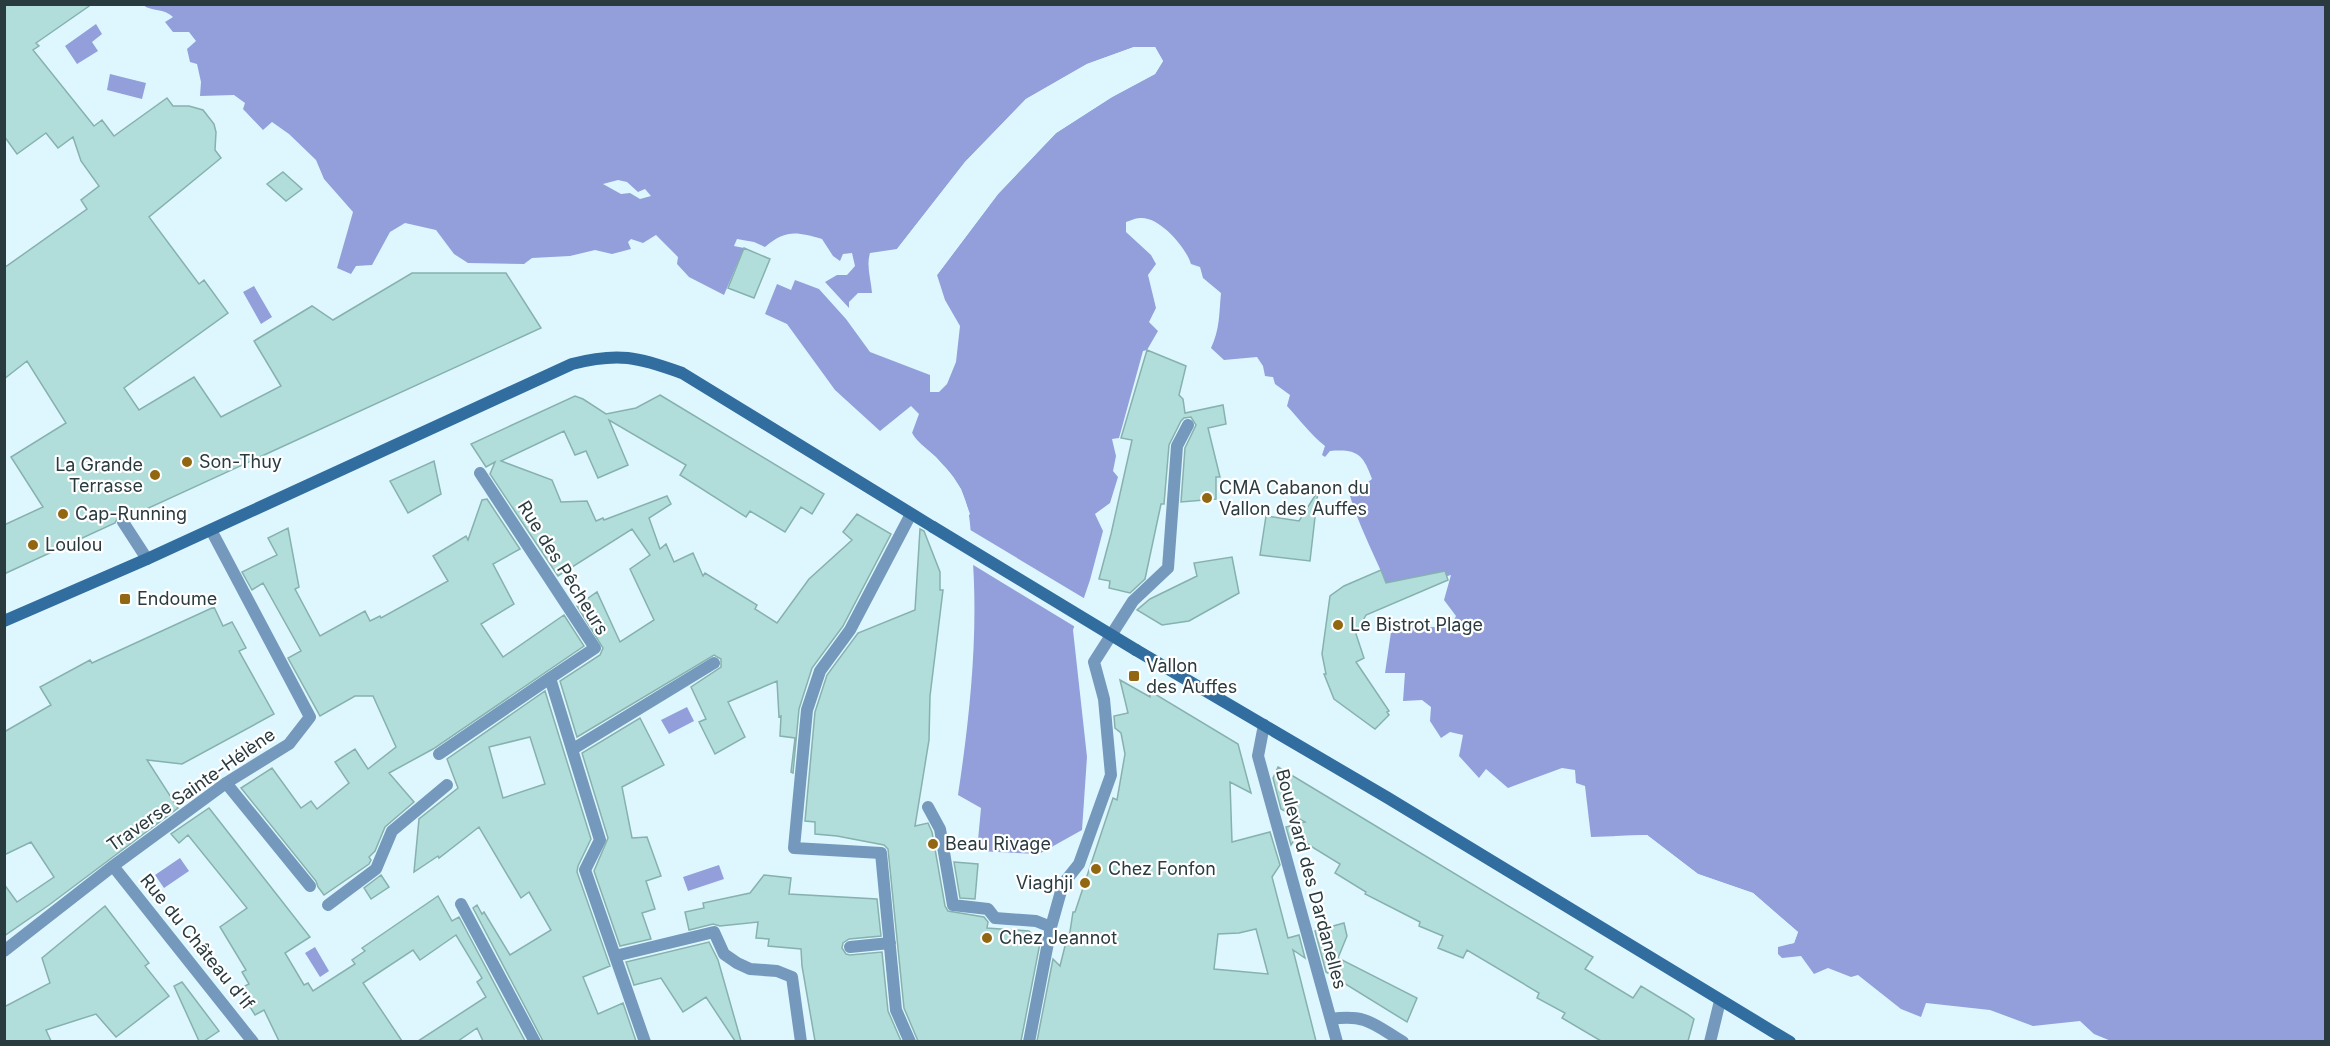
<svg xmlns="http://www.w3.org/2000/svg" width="2330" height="1046" font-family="Inter,sans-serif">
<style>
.water{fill:#929fda;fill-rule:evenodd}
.pier{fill:#def7ff}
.building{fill:#b1deda;stroke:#86b1ae;stroke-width:1.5;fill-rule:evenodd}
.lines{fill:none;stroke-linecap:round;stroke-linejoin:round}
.street{stroke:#7499bc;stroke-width:12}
.secondary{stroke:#326d9f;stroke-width:12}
.secondary-bridge{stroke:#326d9f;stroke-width:12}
.poi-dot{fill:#926712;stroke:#fff;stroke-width:2}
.labels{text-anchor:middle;stroke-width:4.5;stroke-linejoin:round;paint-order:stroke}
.poi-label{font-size:18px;fill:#2a3b40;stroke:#fff;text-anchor:start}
.street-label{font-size:18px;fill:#2a3b40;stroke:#fff}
</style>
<rect width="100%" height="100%" fill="#def7ff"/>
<path class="water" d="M143 5H2325V1041H2111L2094 1034 2080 1021 2033 1026 1990 1010 1926 1003 1921 1017 1901 1009 1858 975 1851 977 1828 968 1814 974 1801 956 1782 958 1778 954V947L1794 943 1798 932 1753 893 1698 874 1647 835 1591 837 1585 786 1576 783 1575 770 1562 768 1508 788 1486 769 1479 778 1459 756 1463 735 1450 732 1441 738 1430 721 1431 707 1422 700 1403 701 1405 673H1385L1392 625 1450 628 1456 616 1444 600 1451 575 1433 580 1386 583C1374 554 1359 526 1350 496L1372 479C1363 454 1357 449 1330 451L1325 457 1322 455 1325 446C1310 434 1300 420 1287 406L1290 395 1275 384 1273 377 1265 376 1263 366 1257 357 1224 360 1211 348C1220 329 1219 314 1221 293L1203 278 1200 267 1191 264C1186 247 1159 216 1140 218 1135 218 1130 221 1126 222V232L1151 255 1156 264 1148 275 1156 308 1149 322 1158 331 1147 350 1143 351 1119 438 1112 439 1116 456 1113 471 1118 477 1110 503 1095 514 1103 531 1090 580 1073 630 1087 757 1082 830 1039 854 977 851 981 808 958 795C970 715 979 631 972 549 970 528 971 512 962 492 956 478 945 466 934 456 926 448 917 442 912 433L919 414 911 406 880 431 835 390 787 324 765 314 777 284 791 290 795 280 819 289 846 319 870 352 930 375V392H939L947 384 956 362 960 326 945 300 937 275 998 194 1056 133 1112 97 1155 74 1163 61 1155 47H1134L1087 64 1026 99 965 162 897 249 870 253C866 266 871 279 872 293H858L849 302V308L825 282 837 275H847L855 266 852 253 843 254 840 261 833 256 822 239C797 232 786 229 765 247L754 242 737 239 734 246 744 248 724 295 689 277 677 264 678 257 656 235 643 243 631 239 628 242 631 249 612 254 595 250 570 256 532 258 524 264 468 263 454 254 436 230 405 223 390 232 372 265 356 266 351 274 337 268 353 212 324 179 316 160 289 134 272 122 263 130 243 109 245 103 234 95 200 96 201 82 197 64 190 62 187 49 196 41 189 32H173L165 22 173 17C164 8 152 12 143 5ZM618 180 627 182 638 192 645 189 651 196 640 199 630 193 621 194 603 184Z
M96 24 102 34 92 42 98 51 77 64 65 46Z
M110 74 146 83 142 99 107 90Z
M254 286 272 317 261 324 243 292Z
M687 707 694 721 669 734 661 720Z
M180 858 189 871 164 888 155 875Z
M719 865 724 879 688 891 683 877Z
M315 947 329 971 320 977 305 953Z"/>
<path class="pier" d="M1134 47H1155L1163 61 1155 74 1112 97 1056 133 998 194 937 275 934 273 995 192 1054 131 1110 94 1153 72 1159 61 1153 50H1134L1088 67 1028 101 968 164 899 251 897 249 965 162 1026 99 1087 64Z
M912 433 915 439 936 457 953 477 961 489 970 514 967 517 958 491 951 478 913 441 910 435Z
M967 528 1087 600 1077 628 970 563Z
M1647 835 1698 874 1753 893 1798 932 1794 943 1775 946 1792 940 1794 933 1751 895 1696 876 1646 838 1613 839 1615 836Z"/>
<path class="building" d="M4 4H92L36 43 39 46 33 50 94 126 102 120 114 136 167 98 173 106H189L203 110 214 124 216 132 215 150 221 158 149 217 199 284 204 280 228 313 124 388 139 410 194 377 221 417 281 386 254 341 312 306 333 320 412 273H506L541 328 129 517 123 514 119 515 115 523 4 574V525L43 507 11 457 66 423 27 361 4 379V268L87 209 81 200 99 186 81 161 73 137 58 148 46 133 17 154 4 136Z
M283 172 302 189 286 201 267 184Z
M744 248 770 259 754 298 728 288Z
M1147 350 1186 366 1179 395 1183 399 1185 413 1223 405 1226 424 1208 428 1220 477H1216V499L1181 502 1185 448 1196 425 1191 417 1184 418 1181 421 1169 445 1164 504H1161L1145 579 1130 593 1109 588 1110 581 1099 579 1111 534 1132 440 1121 438Z
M660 395 824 494 812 514 801 507 785 532 750 511 746 517 680 475 686 465 609 420 628 465 598 478 586 451 575 455 564 431 501 461 552 480 561 502 587 501 596 521 603 518 604 520 667 496 671 504 649 518 660 549 666 544 674 562 693 553 703 576 705 573 757 605 755 609 777 623 809 579 852 540 843 532 857 514 891 534 843 626 812 668 799 709 793 773 791 772 795 738 780 736 781 716 779 717 777 681 728 702 745 737 715 754 699 722 706 719 691 687 721 667V659L714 655 577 737 560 681 600 655 603 648 577 606 597 592 620 642 654 620 630 569 650 555 632 529 558 576 490 474 495 462 486 467 471 444 575 396 583 399 606 414 636 408Z
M434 461 441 494 408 513 390 481Z
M1318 491 1310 561 1260 555 1266 516 1299 521Z
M487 499 520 549 493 564 514 604 481 624 503 657 564 615 584 646 433 749 389 773 414 802 385 827 375 851 369 857 371 860 369 864 324 895 318 887 316 881 241 788 272 768 301 808 311 801 317 809 349 783 335 762 355 749 368 769 396 747 373 696H355L320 716 288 658 301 651 263 583 252 590 242 572 277 555 268 538 288 528 299 587 295 589 320 636 365 611 370 621 380 616 381 618 448 581 433 556 466 536 468 540 482 500Z
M920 529 924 531 940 572V590H943L930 696 929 740 915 826 928 823 932 832 945 906 948 911 984 917 988 922 987 928 1029 931 1040 943 1021 1041H918L904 1008 888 849 884 845 837 836 815 834V822L805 821 815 712 827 675 858 633 915 610Z
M1232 557 1239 593 1189 621 1162 625 1137 610 1150 599 1197 576 1194 563Z
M1381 570 1386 583 1445 571 1448 580 1366 615 1356 634 1364 658 1356 662 1389 711 1387 712 1389 715 1375 729 1334 699 1324 674H1326L1322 654 1330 596 1344 586Z
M214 607 223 626 232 622 237 631 246 648 239 651 274 714 182 764 147 760 178 808 49 905 4 936V884L17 902 54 877 31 842 4 855V732L51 705 40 687 90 660 92 663Z
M1120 680 1150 697V691L1238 744 1251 793 1230 782 1232 842 1270 832 1280 865 1272 877 1288 938 1299 935 1305 958 1293 950 1316 1041H1037L1053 959 1060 966 1067 938H1069L1073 912H1075L1113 798 1117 800 1125 754 1121 733 1115 728 1114 716 1128 713ZM1256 929 1268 974 1214 969 1218 934 1239 933Z
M545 691 591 839 578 866 577 872 610 966 583 977 598 1014 623 1003 636 1041H543L473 908 477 905 482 914 484 912 510 955 551 930 529 892 521 898 479 827 439 858 438 856 414 872 419 819 458 788 447 759ZM530 737 545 784 503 798 489 747Z
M640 718 664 765 622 787 632 838 647 837 661 876 646 881 655 909 642 913 651 939 620 946 594 871 608 838 582 753Z
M1278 767 1593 957 1585 969 1633 998 1641 986 1687 1014 1694 1019 1688 1041H1601L1562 1018 1565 1013 1537 998 1539 993 1467 950 1463 958 1438 948 1443 936 1419 926 1420 922 1365 894 1366 892 1335 873 1340 864 1296 837 1291 845 1286 827 1305 822 1281 809 1273 778Z
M209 808 310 937 285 953 304 985 308 983 313 991 355 964 352 960 365 951 362 948 438 896 452 921 459 917 525 1041H483L477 1028 458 1041H418L486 997 477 982 482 978 456 935 420 960 413 950 363 983 402 1041H279L264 1010 255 1015 239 989 249 984 242 972 246 970 220 927 247 908 188 835 179 843 171 834Z
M954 862 978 864 975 899 960 898Z
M381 875 389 887 371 899 364 888Z
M764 875 791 878 789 894 877 899 881 936 849 939 843 943 842 948 846 954 850 955 882 952 888 1011 901 1041H815L802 966 801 949 768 946 769 939 756 938 758 922 720 926 713 924 689 930 685 912 704 908 703 903 750 893Z
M105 906 149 963 145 966 169 996 116 1037 96 1014 46 1030 51 1041H4V1007L50 983 42 958Z
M1344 923 1347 936 1338 958 1417 998 1407 1022 1326 972 1315 931Z
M709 942 718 960 741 1041H735L706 997 683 1012 661 978 634 985 626 962Z
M182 982 219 1031 204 1041H199L174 986Z"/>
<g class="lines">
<path class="street" d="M480 473 595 648 550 678 600 840 585 870 645 1042
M123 522 147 559
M1264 725 1258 756 1337 1042
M573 749 714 663
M439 754 550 678
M226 783 310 886
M928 807 940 829 953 905 988 909 995 918 1036 921 1051 927
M113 866 253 1042
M461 904 535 1042
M328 905 376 869 392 831 447 785
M850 947 890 943
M4 951 113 866 226 783 289 744 310 717 211 530
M615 956 714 932 724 954 737 963 750 969 777 971 792 977 801 1042
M1331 1019C1367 1014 1373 1024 1403 1042
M910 1042 896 1010 881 853 794 848 807 710 820 671 850 630 911 514
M1029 1042 1051 927 1063 884 1079 864 1111 775 1104 699 1094 662 1133 601 1168 568 1177 446 1188 425
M1710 1042 1720 1001"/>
<path class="secondary" d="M4 621 147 559 572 364C618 352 638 357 682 373L933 527
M1136 650 1388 798 1790 1042"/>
<path class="secondary-bridge" d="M933 527 1136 650"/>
</g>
<g class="poi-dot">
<circle cx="187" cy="462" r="6"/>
<circle cx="155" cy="475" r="6"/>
<circle cx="1207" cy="498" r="6"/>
<circle cx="63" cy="514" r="6"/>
<circle cx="33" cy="545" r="6"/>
<rect x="119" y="593" width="12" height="12" rx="3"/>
<circle cx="1338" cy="625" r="6"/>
<rect x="1128" y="670" width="12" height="12" rx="3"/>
<circle cx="933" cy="844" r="6"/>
<circle cx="1096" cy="869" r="6"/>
<circle cx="1085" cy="883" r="6"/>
<circle cx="987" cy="938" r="6"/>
</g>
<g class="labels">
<g class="poi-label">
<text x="199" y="468">Son-Thuy</text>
<text x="143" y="471" text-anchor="end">La Grande<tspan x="143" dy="21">Terrasse</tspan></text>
<text x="1219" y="494">CMA Cabanon du<tspan x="1219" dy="21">Vallon des Auffes</tspan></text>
<text x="75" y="520">Cap-Running</text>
<text x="45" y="551">Loulou</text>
<text x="137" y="605">Endoume</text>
<text x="1350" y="631">Le Bistrot Plage</text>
<text x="1146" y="672">Vallon<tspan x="1146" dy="21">des Auffes</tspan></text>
<text x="945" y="850">Beau Rivage</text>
<text x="1108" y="875">Chez Fonfon</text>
<text x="1073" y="889" text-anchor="end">Viaghji</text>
<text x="999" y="944">Chez Jeannot</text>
</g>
<g class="street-label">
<text transform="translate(563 568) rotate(58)" y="6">Rue des Pêcheurs</text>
<text transform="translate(191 790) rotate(-35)" y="6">Traverse Sainte-Hélène</text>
<text transform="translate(1311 879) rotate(75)" y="6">Boulevard des Dardanelles</text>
<text transform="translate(197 942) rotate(51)" y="6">Rue du Château d'If</text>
</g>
</g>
<rect width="2330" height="1046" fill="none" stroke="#2a3b40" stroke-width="12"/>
</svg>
